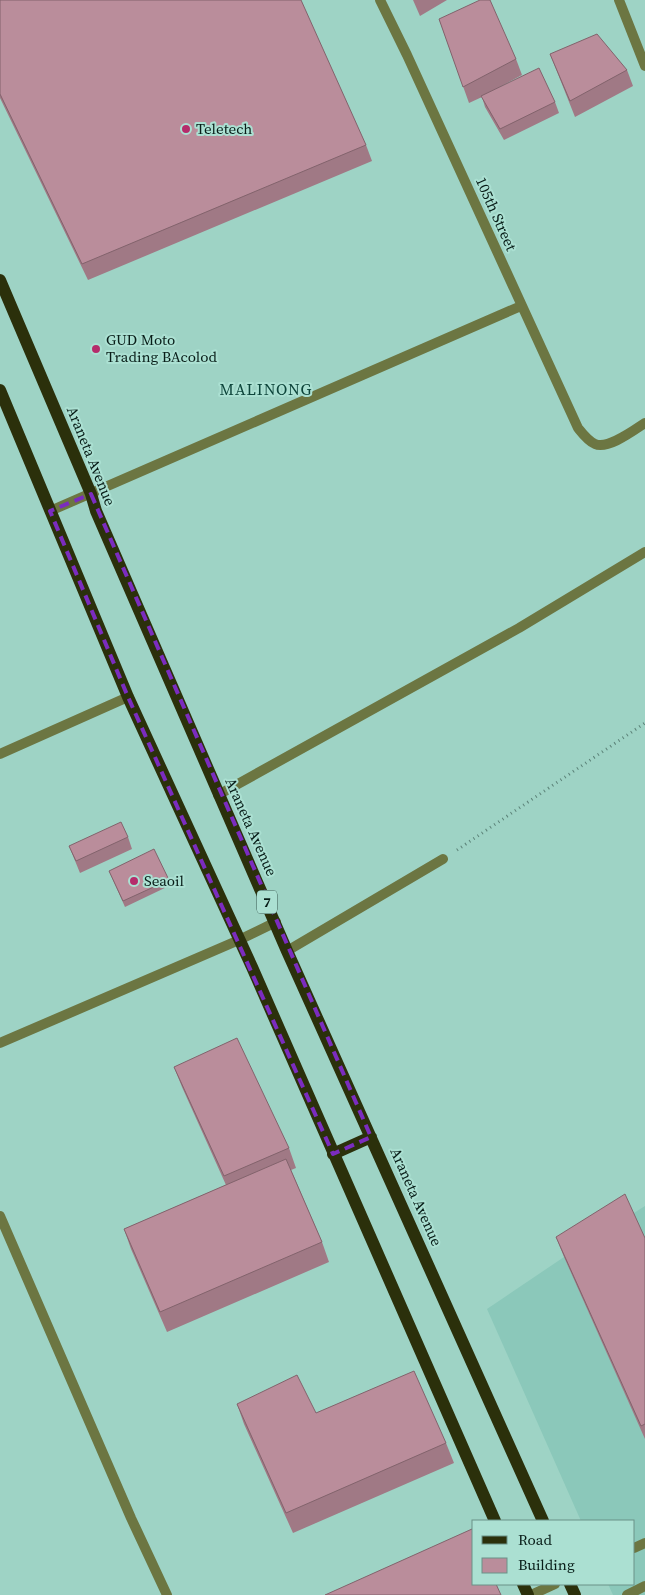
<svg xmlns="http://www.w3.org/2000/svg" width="645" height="1595" font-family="'Source Serif 4',serif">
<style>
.built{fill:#8bc8ba}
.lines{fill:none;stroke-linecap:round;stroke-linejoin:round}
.path{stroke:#5b8278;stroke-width:3;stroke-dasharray:1 4;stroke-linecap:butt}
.service{stroke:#6c7642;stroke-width:10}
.minor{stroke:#6c7642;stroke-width:10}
.primary{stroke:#2b300b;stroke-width:12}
.wall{fill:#a07985}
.building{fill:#ba8d9b;stroke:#82636c}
.marked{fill:none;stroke:#7b2cbf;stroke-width:4;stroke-dasharray:10 6;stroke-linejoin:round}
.poi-dot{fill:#b52c6b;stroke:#abe0d2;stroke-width:2}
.labels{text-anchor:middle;stroke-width:4;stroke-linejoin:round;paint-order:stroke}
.shield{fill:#abe0d2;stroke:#395850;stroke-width:1}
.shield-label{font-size:14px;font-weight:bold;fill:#081d18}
.poi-label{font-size:15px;fill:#081d18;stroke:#abe0d2;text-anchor:start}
.street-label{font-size:15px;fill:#081d18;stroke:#abe0d2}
.neighbourhood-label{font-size:16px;letter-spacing:1px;fill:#0d443a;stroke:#abe0d2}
</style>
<rect width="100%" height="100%" fill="#9ed3c5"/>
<path class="built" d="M645 1206V1595H613L608 1584H634V1521H581L487 1309 564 1257Z"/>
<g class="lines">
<path class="path" d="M457 850 645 723"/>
<path class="service" d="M287 951 443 859
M634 1548 645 1543
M531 1595 555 1584
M627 1595 645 1586"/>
<path class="minor" d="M380 0 407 55 578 428C582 433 588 441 595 444 608 450 634 430 645 423
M619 0 645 66
M50 511 521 306
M0 754 128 697
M218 795 519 628 645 552
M0 1043 239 940 276 922
M0 1216 131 1518 167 1595"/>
<path class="primary" d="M0 280 91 494 96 511 287 951 543 1521
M0 390 128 697 252 967 495 1521
M333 1154 371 1137
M523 1584 528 1595
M570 1584 575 1595"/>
</g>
<path class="wall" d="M0 0 366 145 372 161 88 280 0 98Z
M413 0H447L420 16Z
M439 19 516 59 522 75 494 90 555 102 559 113 504 140 485 107 482 97 469 103Z
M550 54 627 70 633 86 575 117Z
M128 837 132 849 80 873 69 846Z
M109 871 169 880 171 885 125 907Z
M174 1067 289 1148 296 1168 291 1170 322 1242 329 1262 167 1332 131 1249 124 1229 226 1185 182 1087Z
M556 1237 645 1238V1439L564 1257Z
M237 1404 316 1413 446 1443 454 1463 293 1533 244 1424Z"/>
<path class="building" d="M0 0H301L366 145 82 264 0 94Z
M480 0H490L516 59 463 87 439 19Z
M597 34 627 70 570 101 550 54Z
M539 68 555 102 500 129 481 96Z
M121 822 128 837 76 861 69 846Z
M154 849 169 880 123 901 109 871Z
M237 1038 289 1148 224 1176 174 1067Z
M286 1159 322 1242 160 1312 124 1229Z
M625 1194 645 1238V1424L641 1426 556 1237Z
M414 1371 446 1443 286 1513 237 1404 297 1375 316 1413Z
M472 1529 474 1534V1584H496L501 1595H325Z"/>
<path class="marked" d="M91 494 371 1137 333 1154 128 697 50 511Z"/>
<g class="poi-dot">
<circle cx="186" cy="129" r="5"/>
<circle cx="96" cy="349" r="5"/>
<circle cx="134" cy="881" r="5"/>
</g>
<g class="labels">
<rect class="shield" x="257" y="890.5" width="20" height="23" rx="4"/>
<g class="shield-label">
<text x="267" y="907">7</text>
</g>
<g class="poi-label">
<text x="196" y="134">Teletech</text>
<text x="106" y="345">GUD Moto<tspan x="106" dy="17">Trading BAcolod</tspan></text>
<text x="144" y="886">Seaoil</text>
</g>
<g class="street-label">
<text transform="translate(496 214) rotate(66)" y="5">105th Street</text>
<text transform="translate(91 456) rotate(68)" y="5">Araneta Avenue</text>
<text transform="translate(251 827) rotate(66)" y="5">Araneta Avenue</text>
<text transform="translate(416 1197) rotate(66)" y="5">Araneta Avenue</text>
</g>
<g class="neighbourhood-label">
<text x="266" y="395">MALINONG</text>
</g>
</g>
<rect x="472" y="1520" width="162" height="65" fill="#abe0d2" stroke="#6a9288"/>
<rect x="482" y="1536" width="25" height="8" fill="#2b300b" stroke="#6a9288"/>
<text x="518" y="1545" font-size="15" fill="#081d18">Road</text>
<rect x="482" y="1558" width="25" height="15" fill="#ba8d9b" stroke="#6a9288"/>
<text x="518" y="1570" font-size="15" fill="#081d18">Building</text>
</svg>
